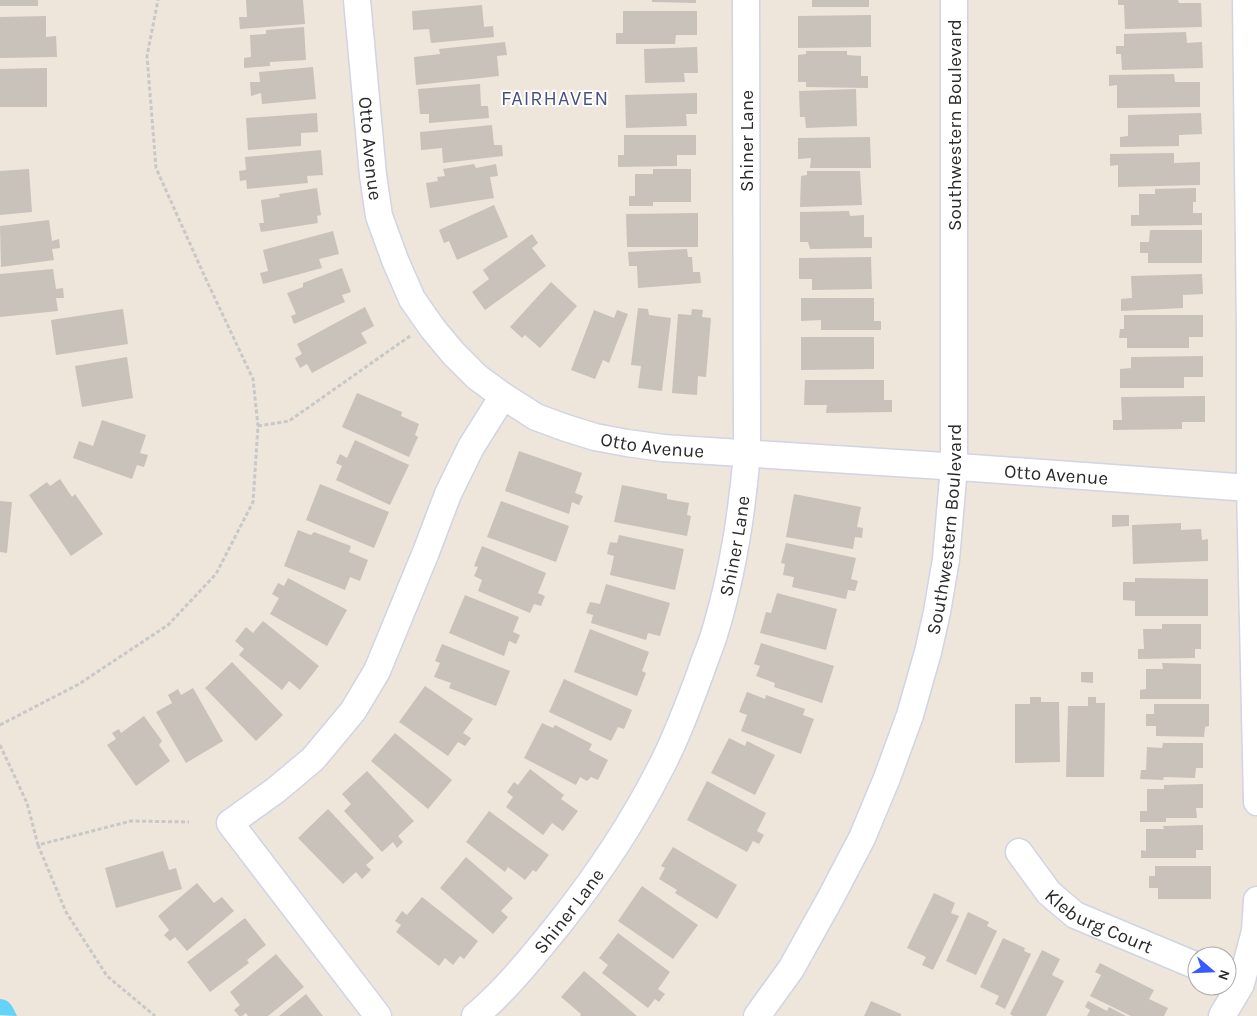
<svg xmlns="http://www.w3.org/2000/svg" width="1257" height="1016" font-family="Karla,sans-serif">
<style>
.water{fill:#64d2f9}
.building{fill:#c9c2ba}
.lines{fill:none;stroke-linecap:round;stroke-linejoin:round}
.minor-casing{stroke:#d0d4e4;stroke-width:29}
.path{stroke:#c8c8c8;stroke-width:3;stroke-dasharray:4 2.5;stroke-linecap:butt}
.minor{stroke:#fff;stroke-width:26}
.labels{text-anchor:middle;stroke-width:4;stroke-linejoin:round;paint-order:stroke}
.street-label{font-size:19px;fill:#2a2a2a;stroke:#fff}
.neighbourhood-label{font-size:20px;letter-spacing:1px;fill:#46517f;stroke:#fff}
</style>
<rect width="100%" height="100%" fill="#eee5db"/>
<path class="water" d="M0 999C10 999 13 1008 17 1016L0 1015Z"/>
<path class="building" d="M0 0H38V6H0Z
M246 0H303L305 24 240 29 239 17H247Z
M652 0H696V3L652 2Z
M812 0H869V7H812Z
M1118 0H1178L1179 3H1201L1202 27 1125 29 1124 5H1118Z
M482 5 484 27 493 26 494 37 431 43 429 29 413 30 412 11Z
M623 11H697V35H676L675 44H616V33H623Z
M871 15V47L798 48V16Z
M46 16V37L56 36 57 57 0 58V17Z
M304 27 306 60 270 62V66L244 68V58L251 57 250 35 266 34V30Z
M1186 32 1187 43 1202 42 1203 68 1122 70 1121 54H1116V46H1124V34Z
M505 42 507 55 497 56 499 76 416 85 414 57 440 54 439 49Z
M697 47 698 73H684L685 82 645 83 644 49Z
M806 51H847V55L861 56V76H868V88L806 87V82H798V55L806 54Z
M313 67 316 99 262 104 261 93 251 96 250 82H260L259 72Z
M47 68V107H0V69Z
M1174 74 1175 82H1200V107L1117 108V85L1109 86V75Z
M480 84 481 106H488L489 118 429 123V114H420L418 89Z
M856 89 857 126 806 128 805 117H800L799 91Z
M697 93V114H686L687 126 626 128 625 95Z
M317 113 318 132 301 133V146L248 150 246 118Z
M1201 113 1202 134 1179 135V146L1120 147V137L1128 136V115Z
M492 125 494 145H502L503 156 443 163 442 148 421 150 420 132Z
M624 135H696V155H677V166L618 167V155H624Z
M870 137 871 168H810L811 158 798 159V138Z
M321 150 323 175 307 176 308 183 247 189 246 180 240 181 239 171 246 170 245 157Z
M1174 153V163L1200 162V185L1118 187V165L1110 166V154Z
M474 164 476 168 496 164 498 176 490 177 494 198 430 208 426 183 438 181 437 177 445 176 443 169Z
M29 169 32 212 0 215V171Z
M653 169H691V202H653V206H629V196H635V174H653Z
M807 171H860L862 205 800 207 801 176 807 175Z
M317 188 321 215 317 216 318 223 261 232 259 223H264L261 200 280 197 279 194Z
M1196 188V202H1193V213H1202V225L1131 226V215H1139V194H1155V189Z
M494 205 508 237 457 260 449 241 444 243 439 230Z
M849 211 850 216 864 215V237H872V248L810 249 808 242H800V212Z
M698 213V247H627L626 214Z
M49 220 52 241 59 239 60 248 52 249 54 260 1 267 0 226Z
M1150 230H1202V263H1148V253H1140V242H1149Z
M333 231 339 254 319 259 322 268 263 284 260 273 268 271 263 250Z
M532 234 538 243 532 248 546 266 485 310 472 292 489 279 483 270Z
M687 249 688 257H692L693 272H700L701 283 638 288 637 266H629L628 252Z
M871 257 872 289 812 290V279H799V258Z
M342 268 351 292 342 295 345 302 294 324 291 316 296 314 287 293 303 287V283Z
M53 269 56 289 63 288 64 298H56L58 311 0 317V274Z
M1202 274 1203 294 1183 295V308L1121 311V299L1132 298 1131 276Z
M551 282 577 306 540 348 525 335 522 338 510 327Z
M801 298H874V321H881V330H821V320L801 321Z
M365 307 374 326 361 333 367 343 312 373 307 364 300 368 295 358 302 354 297 344Z
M638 308 648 309 649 315 671 318 662 391 638 388 641 366 631 365Z
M123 309 128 344 56 355 51 320Z
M692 309 703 310 702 317 711 318 706 377 698 376 697 395 672 393 678 314 691 315Z
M594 310 614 318 617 310 628 314 609 363 603 360 595 379 571 370Z
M1124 315H1203V337H1189V348H1127V338H1119L1120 329H1124Z
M801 337H874V369L801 370Z
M1203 356V377H1184V388H1120V369L1131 368V357Z
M127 357 133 398 82 407 75 366Z
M805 380H884V400H892V412L826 413 827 405H804Z
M357 393 402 412 401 416 419 424 415 435 418 437 409 457 342 427Z
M1205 396V422H1182V429L1113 430V420H1122L1121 397Z
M102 420 146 435 140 453 148 455 144 467 137 465 132 479 73 458 79 441 93 446Z
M355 440 409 465 390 505 336 480 342 466 336 463 340 454 347 458Z
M519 451 582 473 575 493 583 496 579 505 572 502 569 514 505 491Z
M60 479 72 497 75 494 103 534 71 556 29 495 47 482 50 486Z
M320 484 389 512 374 548 306 520Z
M622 485 667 494V499L689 503 687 515 691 516 687 536 614 522Z
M794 494 861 507 857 527 863 528 862 538 855 537 853 549 786 537Z
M0 501 12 502 7 553 0 552Z
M501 501 569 526 556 562 487 537Z
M1112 515H1129V526L1112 527Z
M1181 523V530L1201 529 1202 540 1208 539V561L1133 564 1132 525Z
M298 530 311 535 314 532 351 546 349 552 368 560 360 581 350 577 345 590 284 566Z
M619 535 684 549 675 590 610 575 614 556 607 554 610 542 617 543Z
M786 543 856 558 851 579 858 581 855 591 848 590 846 599 792 587 794 577 783 575 785 564 781 563Z
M482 546 546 573 538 593 545 596 541 606 534 604 530 613 478 591 482 580 474 576 478 567 474 566Z
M288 578 347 610 327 646 270 614 279 598 272 594 278 583 284 586Z
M1135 578 1208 579V616H1135V601L1123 600V582H1135Z
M606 584 670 603 660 636 648 633 646 640 591 623 593 615 586 613 590 602 600 604Z
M777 593 837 609 826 650 760 633 766 612 771 613Z
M465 595 519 617 513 632 520 635 516 644 509 641 504 656 449 633Z
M263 621 319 666 300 690 289 681 282 690 239 655 244 649 235 641 246 627 253 633Z
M1162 624H1201V649H1195V658L1138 659V649H1144L1143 629H1162Z
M590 629 649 652 642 671 646 673 637 696 574 672Z
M761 643 834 666 822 703 774 687 775 683 756 676 760 666 754 664Z
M442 644 510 671 496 706 449 688 451 683 434 677 440 663 435 661Z
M232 662 283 715 256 741 205 688Z
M1162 663 1201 664V699H1140V690L1146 689V669H1163Z
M1081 672H1093V683L1081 682Z
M564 679 632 710 624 729 618 727 611 741 549 712Z
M425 686 473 719 463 733 471 738 465 746 458 742 448 756 399 722Z
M193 688 223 741 186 763 156 712 172 703 168 695 178 689 181 695Z
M747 692 765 699 766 695 805 709 803 715 814 719 801 754 741 731 747 715 739 712Z
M1030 697H1041V702H1059L1060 762 1015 763V704H1030Z
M1088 697H1096V703H1105L1104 777H1066L1068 706H1088Z
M1154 704H1209V726L1205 727 1204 737 1156 736V726H1146V714H1154Z
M144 716 162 741 159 745 170 761 136 786 107 745 116 739 112 733 119 729 121 733Z
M542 723 553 728 555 725 592 744 589 750 608 760 598 780 591 777 587 781 580 777 576 785 524 758Z
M395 733 452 780 428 809 371 761Z
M729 738 745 746 747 741 775 755 755 795 711 773Z
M1163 743H1203V768H1196L1195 778 1164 777 1163 780 1140 779 1141 770H1146L1147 747 1162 748Z
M530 769 564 795 561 799 578 811 563 831 552 823 543 835 506 807 513 797 507 792 514 782 518 785Z
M367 771 414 821 398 836 403 842 397 848 393 842 382 852 344 811 351 804 342 794Z
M707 781 766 813 757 831 764 835 759 844 753 841 747 852 687 820Z
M1203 784V808H1196L1197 818H1166V822H1140V811H1147V789H1164V785Z
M328 809 374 858 366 865 371 870 362 879 356 872 343 884 298 838Z
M489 811 549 855 536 872 533 870 525 880 508 867 505 872 466 842Z
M1203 825V850H1196V858H1141V850L1146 851V829H1164L1163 826Z
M673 847 737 885 717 919 675 893 677 890 659 879 665 868 661 866Z
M163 851 169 870 176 868 182 889 116 908 105 868Z
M466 857 513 898 501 911 508 917 493 934 440 888Z
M1155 866H1211V899H1158V888H1149V876H1155Z
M197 883 214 903 222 897 234 911 187 951 175 937 170 941 164 935 169 930 158 916Z
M642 886 698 925 673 959 618 921Z
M934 893 955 903 951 913 959 916 933 970 922 965 926 957 907 948Z
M422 897 478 941 464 959 460 956 453 965 445 958 439 966 396 932 401 925 395 921 402 911 407 915Z
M968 912 989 922 987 926 997 931 976 975 946 961Z
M245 918 266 945 247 960 249 963 210 992 187 962Z
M618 933 670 972 658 989 665 994 659 1002 655 999 648 1008 602 973 608 965 599 958Z
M1003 938 1025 948 1024 951 1031 954 1005 1009 995 1004 999 996 980 987Z
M1042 950 1060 959 1052 975 1064 981 1046 1016H1013L1010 1014Z
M276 954 304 987 268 1016H248L246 1013 242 1016H239L234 1010 240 1005 230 992Z
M1100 963 1154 990 1149 999 1168 1008 1164 1016H1131L1090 996 1101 975 1095 972Z
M584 971 637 1016H580L581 1014 561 997Z
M306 994 323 1016H279Z
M871 1001 901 1014V1016H864Z
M1088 1001 1107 1011 1109 1007 1126 1016H1087L1090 1010 1085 1007Z"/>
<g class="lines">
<g class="minor-casing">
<g id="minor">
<path id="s1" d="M357 0 373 175 379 216 395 260 412 299 433 329 453 353 477 377 503 396 536 417 566 428 595 437 627 443 663 448 959 467 1250 488"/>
<path d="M1246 0 1250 332V488L1257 802"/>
<path id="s2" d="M1019 852 1049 893 1075 915 1197 966"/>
<path d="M378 1016 230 823 276 790 313 759 353 711 377 671 426 552 448 494 471 447 503 396"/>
<path id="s3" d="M475 1016C507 989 533 956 559 924 597 876 632 824 660 769 676 739 688 706 700 674 704 661 710 648 714 635 732 577 742 513 747 453L746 0"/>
<path id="s4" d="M757 1016 791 969 830 899 862 838 887 778 910 715 928 652 937 612 946 559 954 467V0"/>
<path d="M1222 1016 1241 984 1255 931 1257 900"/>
</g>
</g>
<path class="path" d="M258 426 289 421 410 336
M0 725 79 684 168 625 216 574 253 502 258 426 253 379 204 275 156 168 147 56 158 0
M0 745 27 803 38 845 131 821 189 822
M38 845 66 912 107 976 155 1016"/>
<use href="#minor" class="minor"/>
</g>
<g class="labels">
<g class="street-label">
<text transform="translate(954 125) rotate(-90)" y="7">Southwestern Boulevard</text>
<text transform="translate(746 141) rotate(-90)" y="7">Shiner Lane</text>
<text dy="7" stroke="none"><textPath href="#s1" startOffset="149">Otto Avenue</textPath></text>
<text dy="7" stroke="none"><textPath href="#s1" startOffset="600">Otto Avenue</textPath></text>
<text dy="7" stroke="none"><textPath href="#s1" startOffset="1005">Otto Avenue</textPath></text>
<text dy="7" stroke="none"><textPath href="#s4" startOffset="529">Southwestern Boulevard</textPath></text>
<text dy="7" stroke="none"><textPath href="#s3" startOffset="546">Shiner Lane</textPath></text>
<text dy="7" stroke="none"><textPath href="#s3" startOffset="141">Shiner Lane</textPath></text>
<text dy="7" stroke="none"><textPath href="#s2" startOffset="109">Kleburg Court</textPath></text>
</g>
<g class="neighbourhood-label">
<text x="555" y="105">FAIRHAVEN</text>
</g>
</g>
<g transform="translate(1212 971) rotate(109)"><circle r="24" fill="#ffffff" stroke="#aaaaaa"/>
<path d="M0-4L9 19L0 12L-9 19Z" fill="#365cff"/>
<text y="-8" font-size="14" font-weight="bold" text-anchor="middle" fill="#2a2a2a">N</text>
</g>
</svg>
